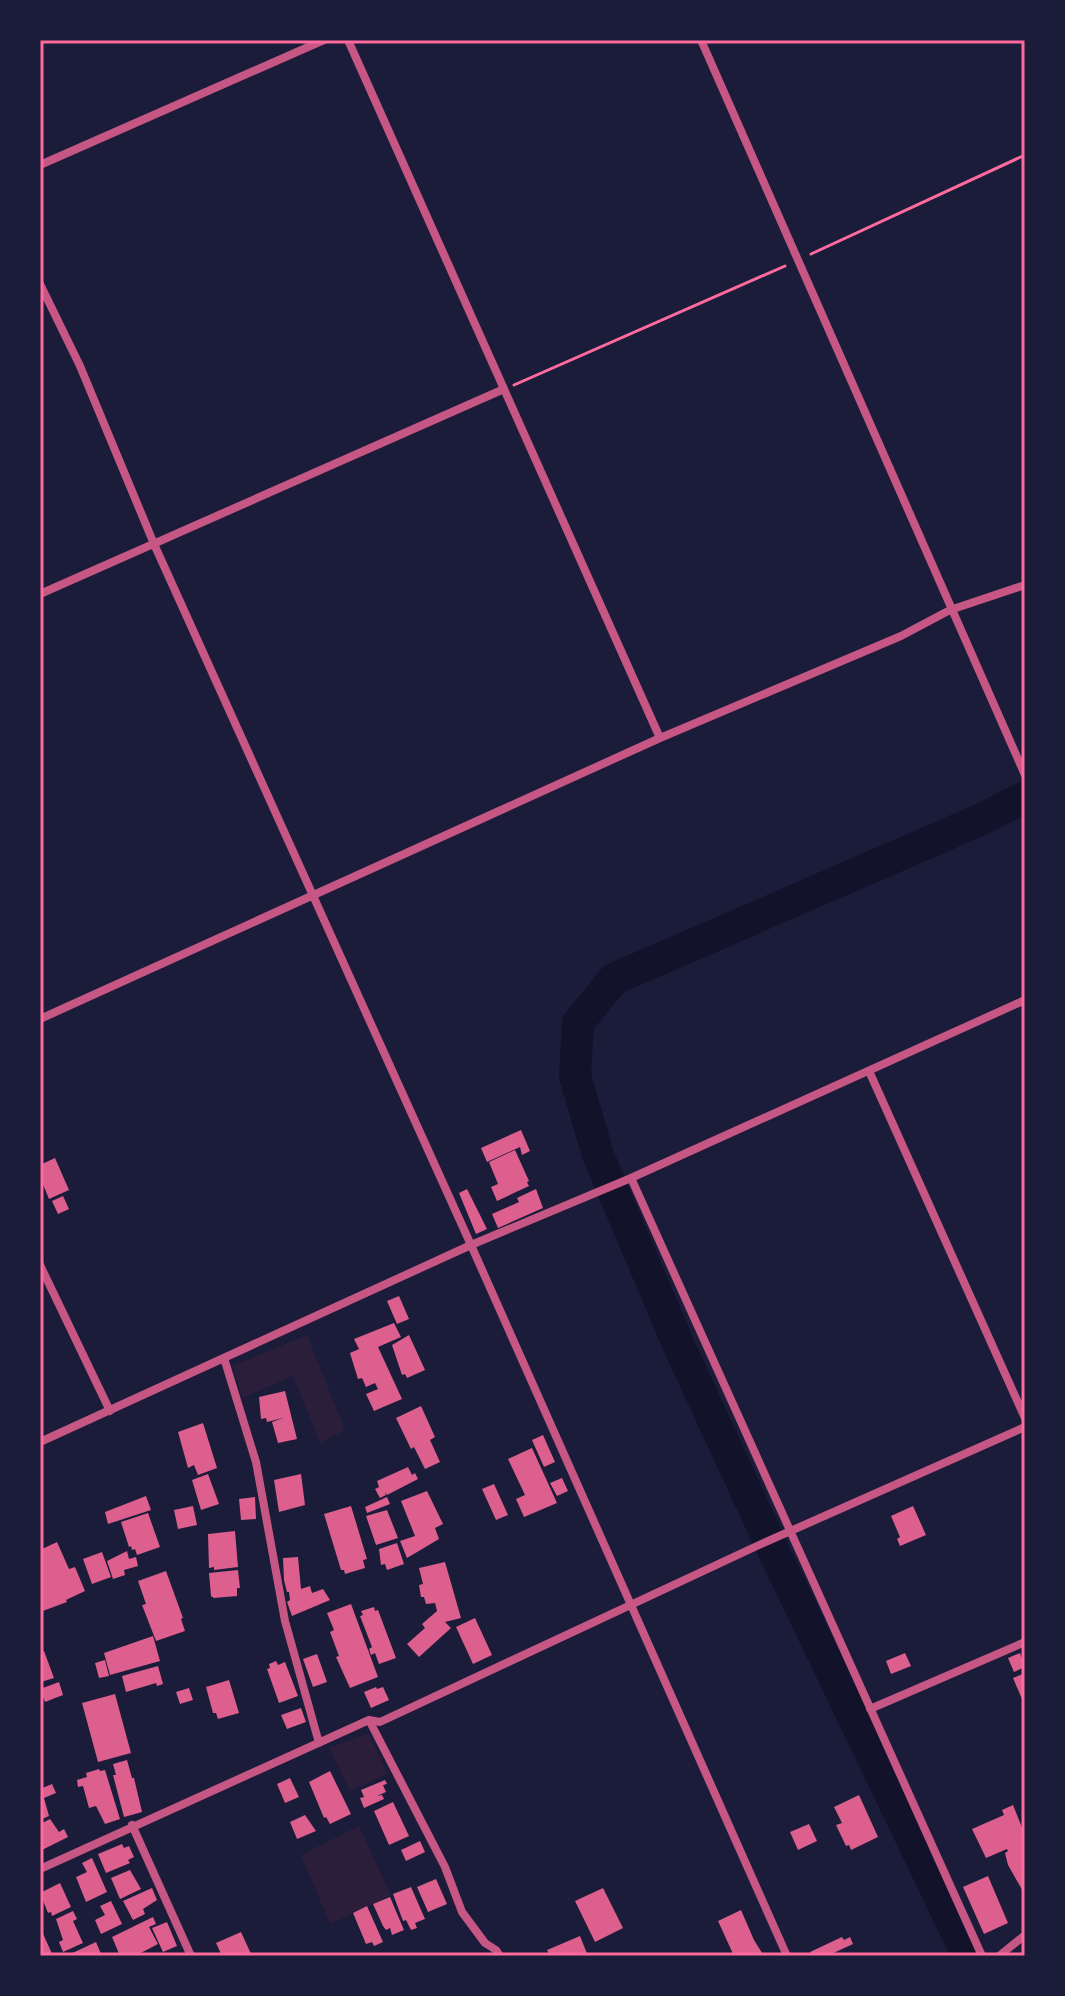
<svg xmlns="http://www.w3.org/2000/svg" width="1065" height="1996" font-family="'Fira Sans',sans-serif">
<style>
.green{fill:#2a1e3b}
.lines{fill:none;stroke-linecap:round;stroke-linejoin:round}
.river{stroke:#12122b;stroke-width:32}
.building{fill:#dd5f8e}
.path{stroke:#ff6b9d;stroke-width:3}
.minor{stroke:#c65784;stroke-width:8}
.neatline{fill:none;stroke:#ff6b9d;stroke-width:3}
</style>
<rect width="100%" height="100%" fill="#1b1b3a"/>
<path class="green" d="M307 1335 345 1430 320 1443 293 1376 243 1398 232 1366Z
M369 1733 387 1774 350 1791 329 1748Z
M359 1826 391 1895 330 1924 301 1855Z"/>
<g class="lines">
<path class="river" d="M968 1956 776 1556 679 1346 598 1155 575 1076 578 1023 614 979 982 819 1025 797"/>
</g>
<path class="building" d="M521 1130 530 1151 522 1155 520 1147 487 1162 481 1148Z
M515 1150 529 1181 527 1182 529 1186 497 1201 491 1187 498 1184 489 1162Z
M55 1158 69 1190 49 1199 40 1177V1165Z
M467 1189 487 1229 476 1234 459 1193Z
M536 1189 543 1208 498 1228 492 1214 519 1202 517 1198Z
M63 1196 69 1209 58 1214 52 1201Z
M399 1296 409 1319 397 1324 387 1301Z
M394 1323 401 1337 378 1347 402 1399 374 1411 366 1394 378 1389 375 1383 366 1387 362 1378 358 1379 350 1353 359 1349 354 1339Z
M409 1335 425 1370 407 1378 405 1374 402 1375 392 1345Z
M285 1391 297 1439 278 1443 272 1422 283 1418 267 1422 266 1418 261 1419 259 1397Z
M421 1406 435 1437 430 1440 440 1462 425 1469 414 1447 411 1449 396 1418Z
M203 1423 217 1468 198 1475 194 1465 188 1468 178 1432Z
M543 1435 555 1462 544 1467 532 1440Z
M532 1448 557 1503 524 1517 516 1499 525 1495 508 1459Z
M408 1467 412 1475 415 1473 418 1479 387 1495 385 1492 386 1495 380 1498 375 1489 379 1487 377 1481Z
M208 1474 219 1504 201 1510 192 1480Z
M301 1474 305 1505 279 1512 274 1480Z
M562 1478 568 1491 557 1496 550 1483Z
M494 1484 508 1515 496 1520 482 1489Z
M427 1491 443 1524 435 1528 439 1539 407 1558 400 1541 415 1536 401 1501Z
M146 1496 151 1510 108 1524 105 1512Z
M255 1497 256 1519 241 1520 239 1499Z
M387 1497 390 1504 367 1513 365 1507Z
M193 1506 197 1525 178 1529 174 1510Z
M351 1506 367 1559 363 1560 365 1568 345 1574 344 1570H341L324 1514Z
M913 1506 926 1535 900 1546 897 1539 900 1537 891 1516Z
M387 1510 398 1538 376 1545 366 1516Z
M148 1513 160 1547 137 1555 135 1549 132 1550 131 1546 129 1547 121 1522Z
M235 1531 238 1567 214 1570V1567L209 1568 208 1534Z
M57 1542 69 1569 75 1567 85 1591 66 1600 67 1602 40 1612V1550Z
M397 1543 404 1564 387 1570 385 1564 381 1565 379 1549Z
M127 1551 129 1559 136 1557 138 1566 124 1570 125 1575 113 1579 107 1561Z
M102 1552 111 1577 92 1584 83 1559Z
M298 1557 301 1589 310 1586 312 1593 323 1589 330 1600 292 1616 287 1602 290 1600 289 1592H287L284 1580 283 1558Z
M445 1562 461 1618 445 1622 451 1628 419 1657 407 1644 425 1628 422 1624 437 1611 435 1603 426 1604 424 1597H421L419 1585 423 1584 419 1568Z
M238 1570 240 1588H237V1596L214 1598 211 1596 209 1573Z
M166 1571 183 1618 181 1619 185 1631 156 1641 142 1605 146 1604 138 1581Z
M351 1604 378 1677 350 1688 336 1657 339 1656 330 1632 334 1630 327 1613Z
M374 1607 375 1611 378 1610 396 1658 379 1664 375 1653 371 1655 369 1649 372 1647 360 1616 363 1615 361 1611Z
M475 1618 492 1655 473 1664 456 1627Z
M153 1636 160 1661 110 1675 104 1653Z
M44 1651 54 1678 41 1682 40 1653Z
M905 1653 911 1666 891 1674 886 1661Z
M1020 1653 1025 1667 1014 1672 1008 1658Z
M317 1654 327 1682 313 1687 303 1659Z
M105 1660 109 1676 99 1678 95 1663Z
M276 1661 278 1665 285 1662 298 1696 279 1703 267 1669 270 1668 269 1664Z
M158 1666 163 1684 157 1686 156 1683 126 1692 122 1676Z
M1025 1673V1706L1013 1678Z
M229 1680 239 1713 218 1719 216 1713H213L206 1687Z
M59 1682 63 1695 45 1702 40 1689Z
M376 1687 377 1689 383 1687 389 1700 371 1708 364 1692Z
M189 1688 193 1700 180 1704 176 1692Z
M115 1694 131 1753 98 1762 82 1703Z
M301 1708 306 1722 287 1729 281 1715Z
M127 1760 132 1778H134L142 1812 124 1817 113 1775H116L113 1764Z
M99 1769 100 1771 105 1770 120 1819 105 1824 96 1806 89 1808 83 1786 78 1787 77 1780 87 1777 86 1773Z
M330 1771 351 1814 330 1824 326 1817 324 1818 309 1782Z
M290 1778 299 1797 285 1803 277 1784Z
M385 1780 387 1784 383 1785 386 1792 377 1796 382 1795 384 1799 364 1808 360 1798 364 1797 361 1790Z
M52 1784 56 1793 44 1798 49 1816 40 1820V1789Z
M859 1795 878 1837 851 1850 849 1845 846 1846 836 1825 842 1823 834 1807Z
M393 1802 409 1836 389 1845 374 1811Z
M1013 1805 1025 1835V1895L1008 1865 1005 1853 1008 1851 1007 1849 986 1858 972 1829 1004 1815 1002 1810Z
M305 1815 316 1831 297 1839 290 1822Z
M50 1819 59 1832 64 1829 68 1837 40 1851V1824Z
M809 1824 817 1841 798 1850 790 1832Z
M420 1841 425 1852 406 1861 401 1850Z
M122 1844 124 1848 129 1846 134 1857 128 1860 130 1863 106 1873 98 1854Z
M92 1858 107 1892 86 1902 76 1877 87 1872 82 1863Z
M130 1870 141 1889 120 1899 111 1878Z
M988 1876 1008 1923 984 1934 963 1887Z
M436 1879 447 1904 428 1912 417 1887Z
M60 1883 71 1907 52 1916 51 1912 48 1913 40 1893Z
M411 1887 425 1919 415 1923 417 1928 411 1930 406 1920 403 1921 393 1894Z
M152 1888 157 1900 143 1909 145 1914 133 1920 123 1901Z
M603 1888 623 1928 595 1942 575 1901Z
M390 1897 404 1930 392 1935 390 1928 386 1930 383 1926 373 1904Z
M111 1901 122 1924 101 1934 95 1920 105 1915 100 1906Z
M367 1906 383 1942 374 1946 372 1942 366 1944 353 1913Z
M741 1910 754 1940 764 1956H734L718 1921Z
M73 1911 77 1919 73 1921 83 1943 63 1952 59 1942 63 1940 56 1919Z
M153 1917 156 1924 149 1927 158 1944 135 1956H120L112 1937Z
M167 1922 177 1946 163 1952 152 1928Z
M40 1927 53 1956H40Z
M241 1932 252 1956H222L216 1943Z
M580 1936 588 1956H550L547 1950Z
M842 1937 844 1940 850 1937 853 1944 827 1956H811L810 1952Z
M96 1942 102 1956H66Z"/>
<g class="lines">
<path class="path" d="M811 254 1025 155
M514 385 785 266"/>
<path class="minor" d="M348 40 660 738
M701 40 1025 775
M40 165 324 40
M40 284 80 366 154 544 471 1245 787 1956
M40 594 504 389
M40 1019 660 738 901 636 950 610 1025 585
M869 1071 1025 1418
M631 1178 982 1956
M40 1265 110 1411
M224 1358 256 1462 285 1621 319 1743
M40 1442 471 1245 631 1178 1025 1000
M870 1709 1025 1642
M369 1720 445 1867 462 1912 485 1943 496 1950 500 1956
M132 1825 191 1956
M40 1869 369 1720 380 1722 759 1545 1025 1427
M999 1956 1025 1935"/>
</g>
<rect width="1065" height="1996" fill="none" stroke="#1b1b3a" stroke-width="84"/>
<rect x="42" y="42" width="981" height="1912" class="neatline"/>
</svg>
